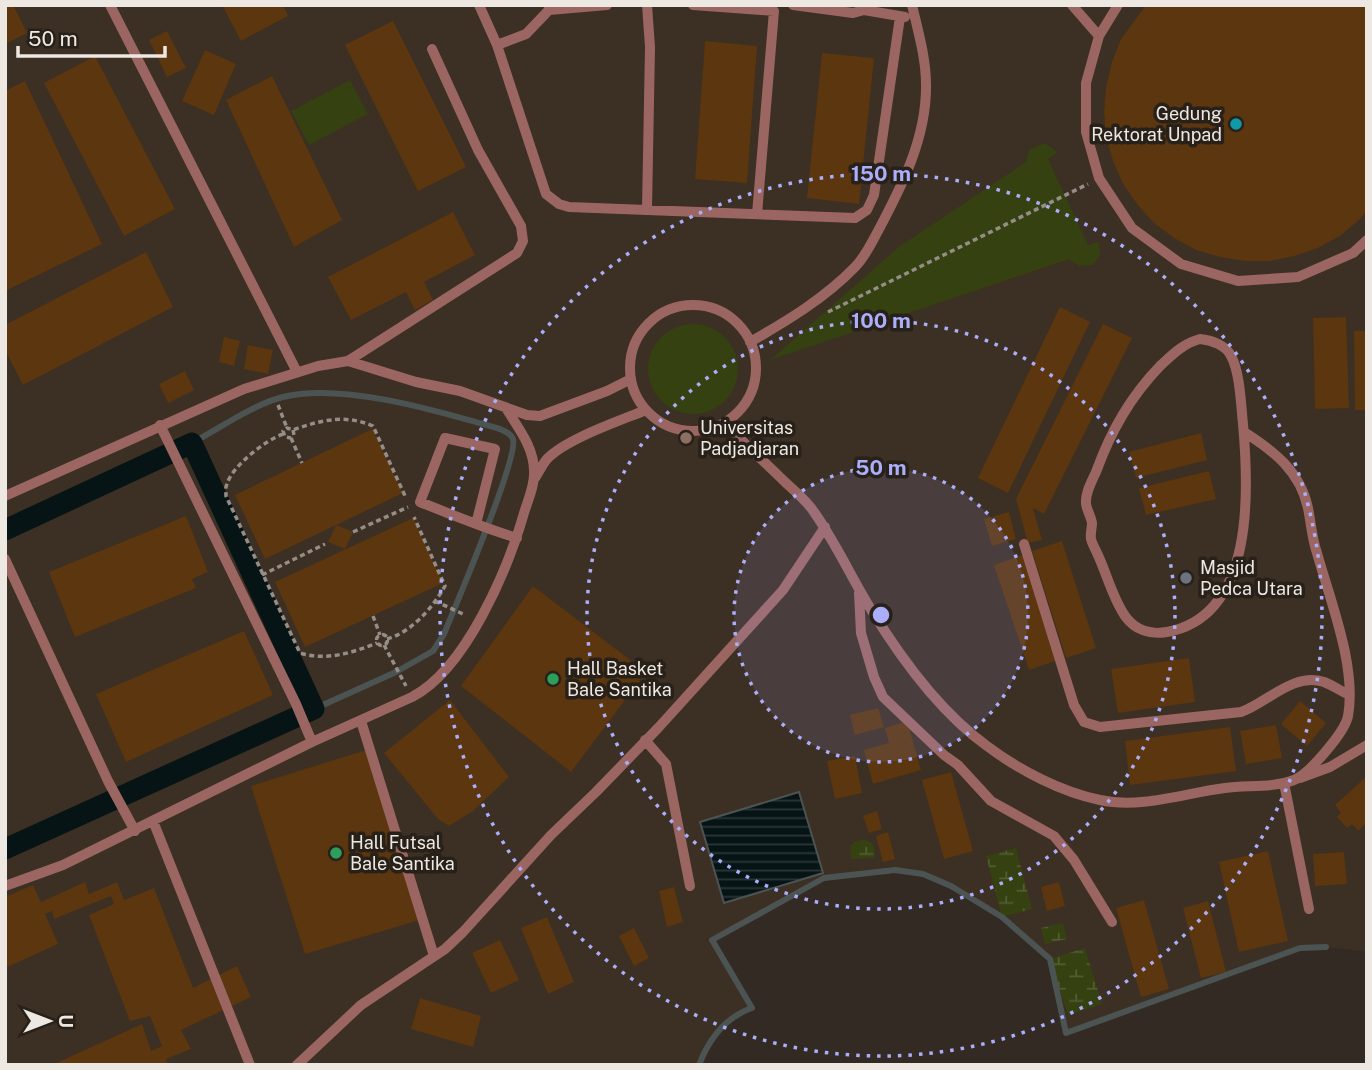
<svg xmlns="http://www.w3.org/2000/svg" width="1372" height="1070" font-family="'Public Sans',sans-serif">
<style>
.built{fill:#3c2f23}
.green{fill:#354110}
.wetland{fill:url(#wetland-marsh)}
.water{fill:url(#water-rules);stroke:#4c5453;stroke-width:2}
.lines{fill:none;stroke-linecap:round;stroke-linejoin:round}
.stream{stroke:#4c5453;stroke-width:6}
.canal{stroke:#071415;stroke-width:21}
.building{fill:#5b360e}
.path{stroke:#958e88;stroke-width:3.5;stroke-dasharray:5 3.5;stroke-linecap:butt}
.service{stroke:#9b6662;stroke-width:10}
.ring{fill:none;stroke:#abaffb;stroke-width:3.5;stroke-dasharray:3.5 7}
.culture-dot{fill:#0f9aa8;stroke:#282119;stroke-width:2.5}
.education-dot{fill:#8d6e63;stroke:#282119;stroke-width:2.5}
.worship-dot{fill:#6b7280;stroke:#282119;stroke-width:2.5}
.leisure-dot{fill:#2e9e5b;stroke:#282119;stroke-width:2.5}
.labels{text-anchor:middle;stroke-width:7;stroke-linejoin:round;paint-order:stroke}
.poi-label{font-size:18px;fill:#eee8e3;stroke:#282119;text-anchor:start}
.centre{fill:#abaffb;stroke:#282119;stroke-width:3.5}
.ring-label{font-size:21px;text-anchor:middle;font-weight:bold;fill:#abaffb;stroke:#282119;stroke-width:7;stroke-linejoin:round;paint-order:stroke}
</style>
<defs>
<pattern id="wetland-marsh" width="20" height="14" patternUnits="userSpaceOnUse" patternTransform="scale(1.75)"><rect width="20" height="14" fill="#354110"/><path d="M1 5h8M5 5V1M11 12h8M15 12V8" fill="none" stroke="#535c33"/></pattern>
<pattern id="water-rules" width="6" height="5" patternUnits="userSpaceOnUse" patternTransform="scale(1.75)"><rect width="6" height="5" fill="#071415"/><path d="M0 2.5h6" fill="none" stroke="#2b3637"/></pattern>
</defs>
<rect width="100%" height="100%" fill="#322a23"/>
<path class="built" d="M5 5H1367V952L1326 947 1300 948 1066 1033 1050 959 1006 920 951 886 923 874 895 870 824 878 712 940 752 1008 737 1013 723 1026 704 1051 699 1065H5Z"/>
<path class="green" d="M350 80 368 114 309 145 291 111Z
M1044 143 1058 152 1048 159 1088 245 1099 242 1100 255 1093 265 1079 266 1069 259 770 360 900 246 1026 162 1029 150Z
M648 369a45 45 0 1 1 90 0a45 45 0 1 1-90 0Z"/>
<path class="wetland" d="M857 841C864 839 869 840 874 846L875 858 851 859 850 846Z
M1016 848 1032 909 1002 917 986 856Z
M1063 923 1067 939 1045 944 1041 928Z
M1085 948 1102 1004 1068 1015 1050 959Z"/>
<path class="water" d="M799 792 823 873 724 903 700 822Z"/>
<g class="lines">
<path class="stream" d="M192 443C218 429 256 403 283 397 343 382 441 412 500 429 505 432 511 433 513 439 519 457 455 607 444 634L433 651 396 672 314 709
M699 1065C709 1039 726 1017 752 1008L712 940 824 878 895 870 923 874 951 886 1002 917 1050 959 1066 1033 1300 948 1326 947"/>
<path class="canal" d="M5 530 192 443 314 709 5 849"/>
</g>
<path class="building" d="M5 5H13L27 33 5 44Z
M222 5H283L288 16 241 41Z
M1146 5H1365L1367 7V211L1359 220 1340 236 1318 248 1294 256 1270 261H1245L1220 257 1196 250 1174 238 1154 223 1137 204 1123 184 1113 161 1106 137 1104 112 1106 87 1112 62 1121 39Z
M393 21 466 167 418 191 345 45Z
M167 31 186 68 167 77 149 40Z
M705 41 757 46 747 183 695 179Z
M205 50 236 64 214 115 182 101Z
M822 53 874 58 859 204 807 198Z
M95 56 175 209 124 236 44 83Z
M272 76 342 220 294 247 226 100Z
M25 81 102 244 5 291V91Z
M453 212 475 255 424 282 433 300 415 310 406 292 351 320 328 277Z
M146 252 173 307 23 385 5 350V325Z
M1060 307 1090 322 1008 493 978 478Z
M1346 317 1349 408 1315 409 1313 318Z
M1103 324 1132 338 1044 514 1033 508 1042 540 1028 543 1016 499Z
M1354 331H1367V410H1355Z
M224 337 240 341 234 366 219 362Z
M248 345 273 350 268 374 244 369Z
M185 371 194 390 168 403 159 384Z
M372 429 403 493 265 559 235 495Z
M1201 433 1207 460 1136 478 1129 452Z
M1209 471 1216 499 1146 515 1139 488Z
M1009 512 1016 539 992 546 984 519Z
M186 516 208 572 192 579 196 588 75 637 49 572Z
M413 518 443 583 305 647 275 582Z
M336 525 353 532 345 549 328 542Z
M1062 541 1096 648 1066 658 1032 551Z
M1023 555 1058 660 1029 670 994 565Z
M533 586 646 672 571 772 461 686Z
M244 631 273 695 126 762 96 694Z
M1189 658 1195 702 1118 713 1111 669Z
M450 700 509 777 473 811 449 826 438 819 384 753Z
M1300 701 1326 723 1307 746 1281 724Z
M878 708 884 727 855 735 850 715Z
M907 721 921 770 873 784 864 750 889 743 885 728Z
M1276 725 1282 758 1246 764 1240 731Z
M1230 727 1236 771 1130 785 1125 741Z
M366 750 420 920 305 954 251 786Z
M855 756 862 793 835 799 827 761Z
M951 772 973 851 944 859 922 780Z
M1367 776V822L1358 831 1352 824 1347 828 1337 817 1341 813 1335 805Z
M877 811 882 829 869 833 863 816Z
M888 832 895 859 883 862 876 836Z
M1268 851 1288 941 1239 952 1219 862Z
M1344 852 1347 884 1315 886 1313 854Z
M85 882 89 894 117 882 124 900 154 888 193 988 237 966 251 997 181 1030 191 1049 166 1059 168 1065H52L142 1024 151 1051 162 1046 150 1016 130 1021 89 915 114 904 111 896 54 919 52 911 45 914 58 944 5 968V897L33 885 41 902Z
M1059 882 1065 906 1047 911 1041 887Z
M674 887 683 922 667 927 659 891Z
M1144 900 1169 989 1141 997 1116 908Z
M1208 901 1226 972 1201 978 1183 908Z
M547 917 574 982 548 994 521 928Z
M634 928 649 958 634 966 619 936Z
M500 940 519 980 491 993 472 953Z
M420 998 481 1016 473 1047 411 1029Z"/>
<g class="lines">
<path class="path" d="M828 312 1088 184
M278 405 287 428
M293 430 294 435 291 438 285 437 283 431 287 428 293 430C320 420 346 414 373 426L406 498
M283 434C266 440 232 466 227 484 225 488 226 492 226 496L300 653C326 661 352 653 377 643
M291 438 302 463
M353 532 408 507
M262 575 325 544
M435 601 465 615
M373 616 380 635
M376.5 640a5.5 5.5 0 1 1 11 0a5.5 5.5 0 1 1-11 0Z
M387 639C412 632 433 607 445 586L414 517
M384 645 406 686"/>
<path class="service" d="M110 5 297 372
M479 5 497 45 546 194 559 204 569 207 855 218 867 210 874 195 900 17
M693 5 774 11 757 214
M793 5 853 13 864 10 905 17
M1072 5 1099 36
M1118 5 1099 36 1086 83V132L1099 178 1132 228 1181 264 1238 281 1298 277 1353 253 1367 240
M549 10 607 5
M497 45 526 34 549 10V5
M647 209 650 47 647 5
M630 368a63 63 0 1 1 126 0a63 63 0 1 1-126 0Z
M1200 339C1211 340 1226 345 1231 356 1240 372 1241 405 1243 424 1249 491 1255 616 1167 632 1150 635 1135 630 1125 616 1112 597 1107 574 1097 553 1095 548 1092 544 1091 539 1090 534 1092 528 1092 523 1091 516 1086 509 1086 503 1085 493 1092 481 1096 472 1111 431 1130 397 1161 365 1173 354 1184 343 1200 339Z
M750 342C787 321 825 298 855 267 865 257 871 244 878 231 902 186 927 137 926 84 926 58 918 31 912 5
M348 361 517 253 523 241 521 226 478 150 432 49
M725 423C744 444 766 463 786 483 796 492 807 501 814 512 836 543 852 579 872 611 902 660 940 712 987 746 1019 770 1061 792 1100 800 1141 809 1185 793 1225 788 1247 785 1273 788 1294 780 1309 774 1345 732 1348 716 1357 667 1330 600 1317 553 1312 539 1311 523 1308 508 1300 471 1274 451 1244 432
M160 425 296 704 312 742
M535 478C539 472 542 465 547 459 566 439 619 421 646 410
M5 496 244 389 318 366 348 361 416 382 460 391 527 415 540 416 607 391 631 379
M476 524 495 449 445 438 420 502C452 515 484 528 517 538
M1024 544 1074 705 1084 722 1100 727 1241 712C1267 703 1293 672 1324 682 1332 685 1341 691 1349 695
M5 559 108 781 135 831
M859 593 861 633 874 677 883 697 944 755 958 765 991 801 1054 836 1074 860 1112 922
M361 721 434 956
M645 740 666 764 690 886
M1300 778 1330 767 1367 745
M1284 783 1309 909
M153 821 250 1065
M5 886 63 865 312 742 412 697C466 669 508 569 524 513 528 500 535 485 534 471 534 447 518 428 506 408
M297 1065 361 1005 445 949 463 932 551 835 596 792 659 727 783 590 825 527"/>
</g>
<circle cx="881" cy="615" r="147" fill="#abaffb" fill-opacity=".12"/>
<g class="ring">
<circle cx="881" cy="615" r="147"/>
<circle cx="881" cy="615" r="294"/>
<circle cx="881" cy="615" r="441"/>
</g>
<circle class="culture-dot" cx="1236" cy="124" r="7"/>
<circle class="education-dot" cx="686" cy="438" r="7"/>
<circle class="worship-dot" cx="1186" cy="578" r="7"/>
<g class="leisure-dot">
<circle cx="553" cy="679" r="7"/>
<circle cx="336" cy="853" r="7"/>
</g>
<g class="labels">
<g class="poi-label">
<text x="1222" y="120" text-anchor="end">Gedung<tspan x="1222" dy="21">Rektorat Unpad</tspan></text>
<text x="700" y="434">Universitas<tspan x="700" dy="21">Padjadjaran</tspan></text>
<text x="1200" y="574">Masjid<tspan x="1200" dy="21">Pedca Utara</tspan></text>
<text x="567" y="675">Hall Basket<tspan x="567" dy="21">Bale Santika</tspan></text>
<text x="350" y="849">Hall Futsal<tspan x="350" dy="21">Bale Santika</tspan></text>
</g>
</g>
<circle cx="881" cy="615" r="10" class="centre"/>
<g class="ring-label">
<text x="881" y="181">150 m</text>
<text x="881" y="328">100 m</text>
<text x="881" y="475">50 m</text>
</g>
<rect width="1372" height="1070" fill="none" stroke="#eee8e3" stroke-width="14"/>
<g transform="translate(49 1021) rotate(90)" stroke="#282119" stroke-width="5" paint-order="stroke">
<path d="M0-5L12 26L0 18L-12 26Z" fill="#eee8e3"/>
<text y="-10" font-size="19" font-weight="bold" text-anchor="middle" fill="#eee8e3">U</text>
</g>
<path d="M18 46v10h147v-10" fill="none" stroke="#eee8e3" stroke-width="3.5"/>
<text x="28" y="46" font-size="21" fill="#eee8e3" stroke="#282119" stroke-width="5" paint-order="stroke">50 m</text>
</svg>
